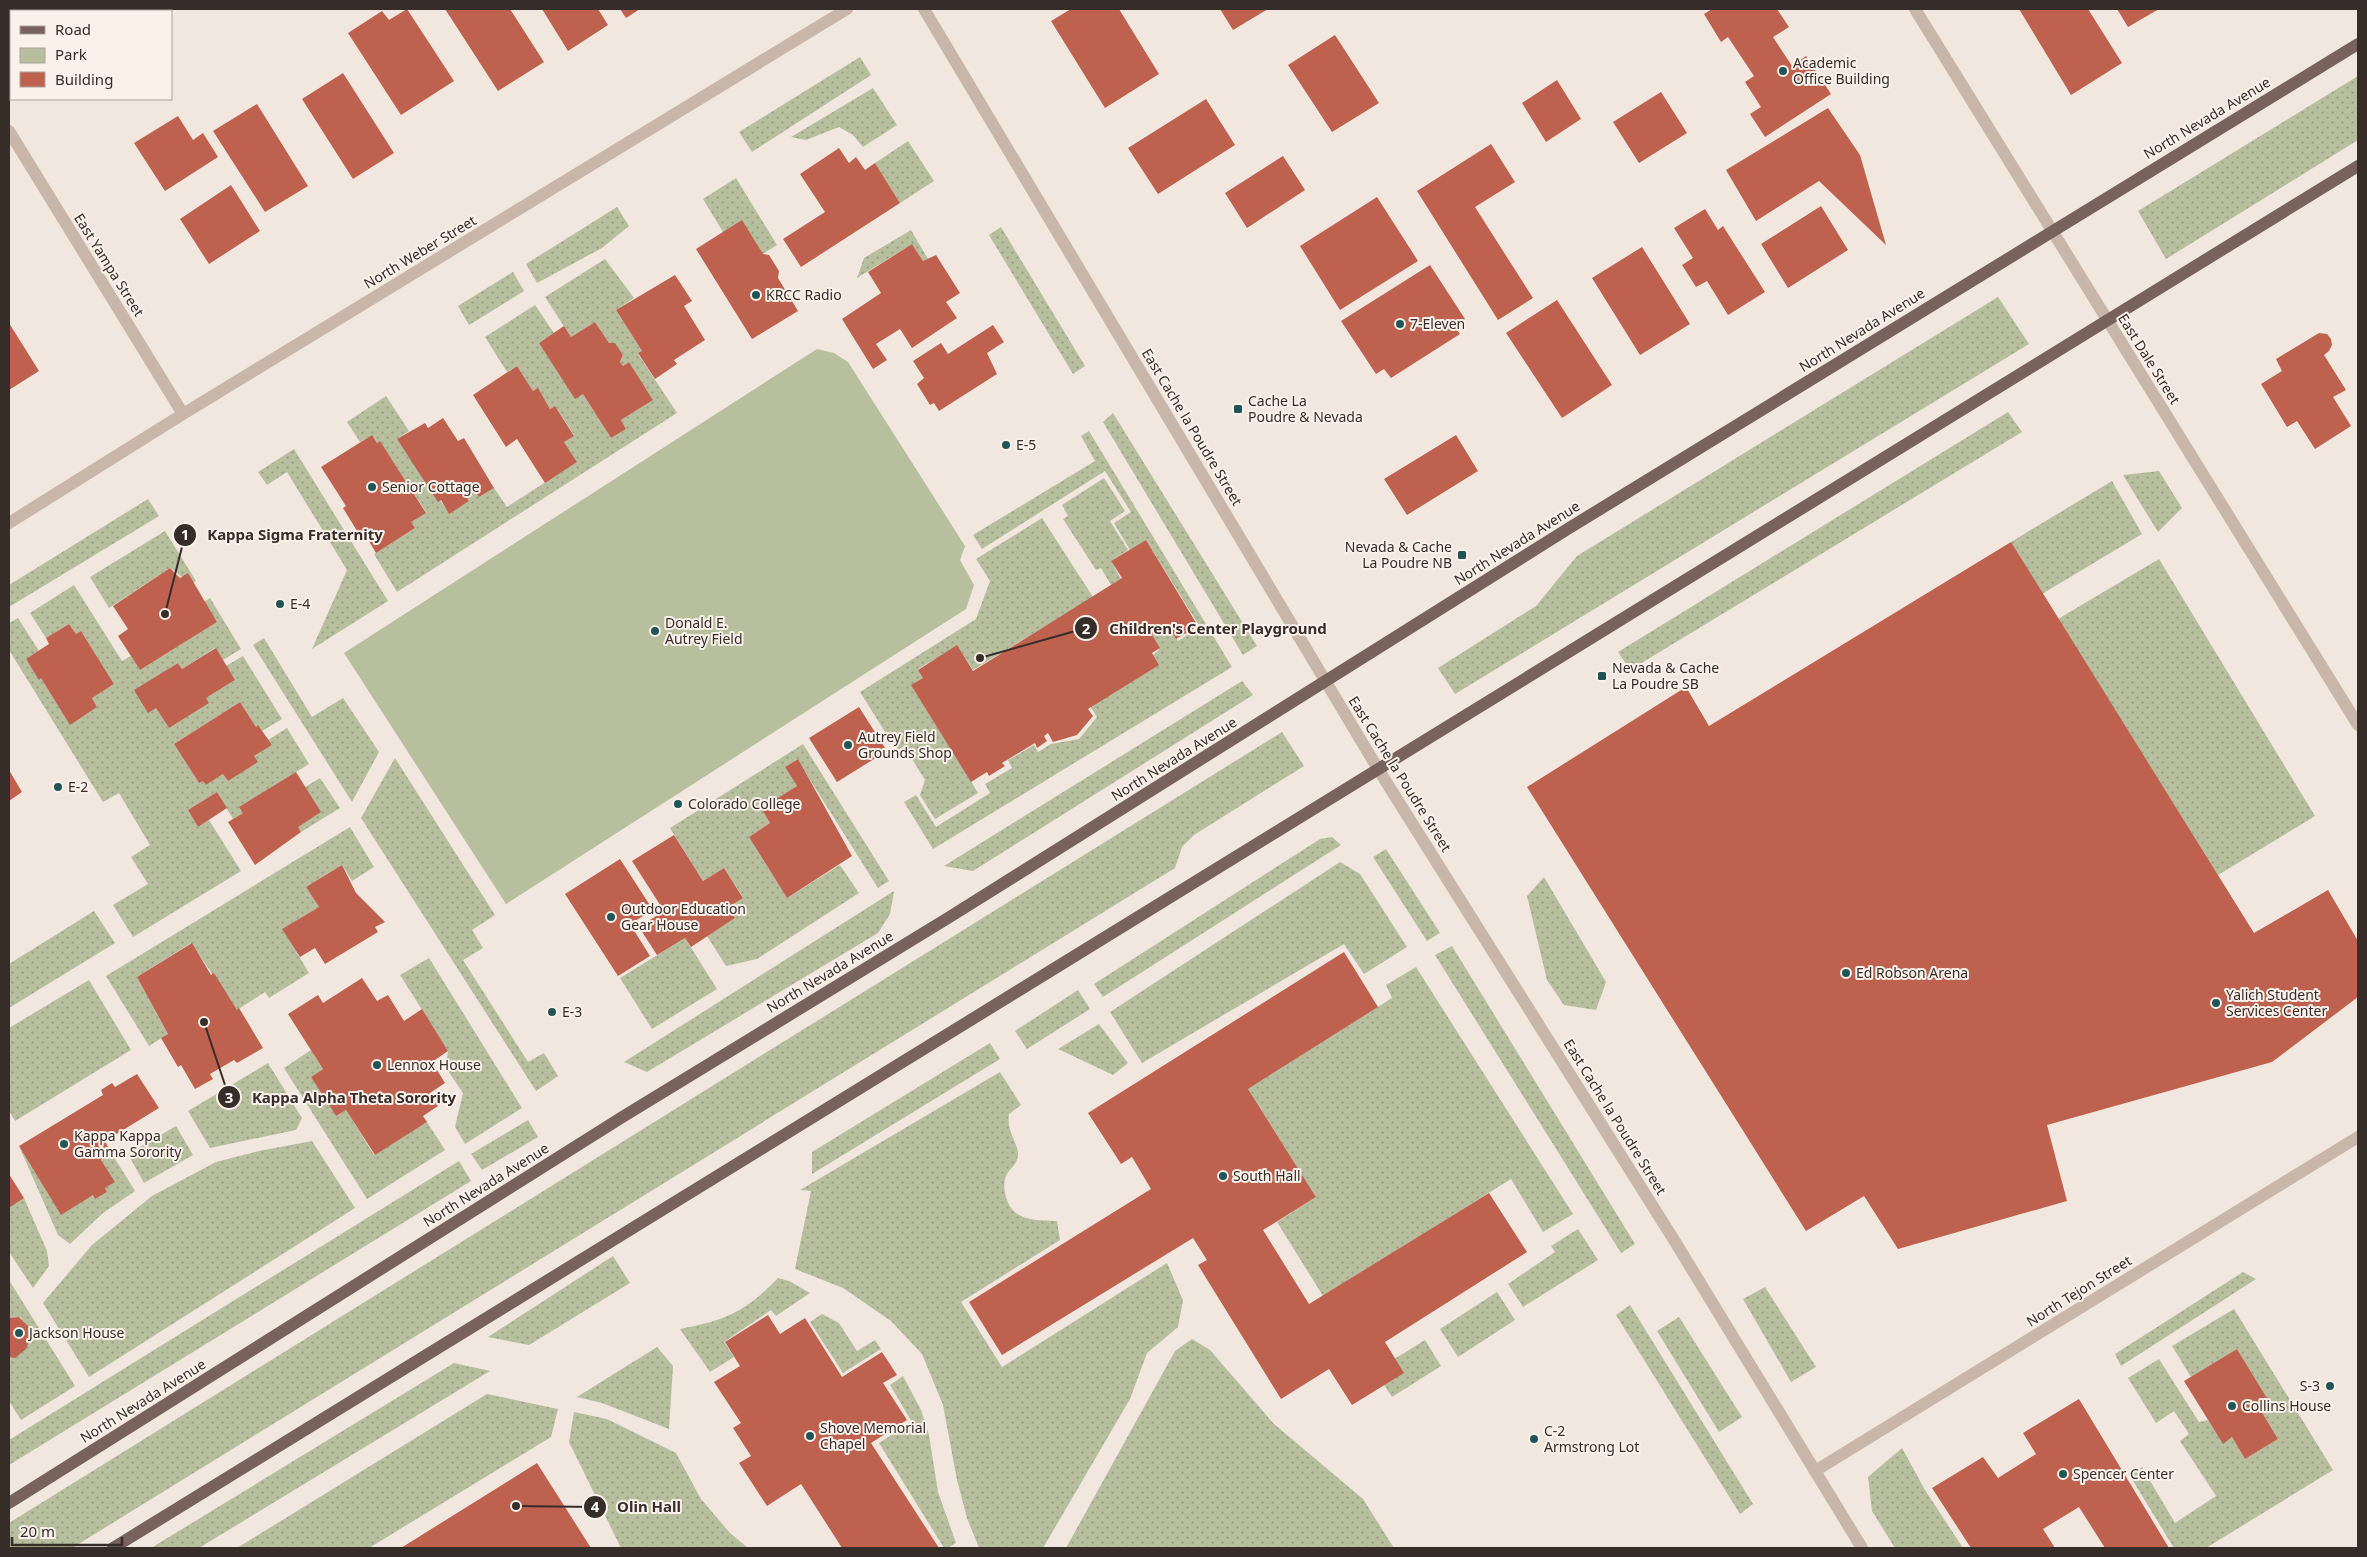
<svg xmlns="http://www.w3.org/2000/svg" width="2367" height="1557" font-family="'Noto Sans',sans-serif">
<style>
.green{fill:url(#green-dots)}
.pitch{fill:#b7bf9f}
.building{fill:#be614f}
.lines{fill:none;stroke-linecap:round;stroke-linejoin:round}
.minor{stroke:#c8b6aa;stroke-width:12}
.major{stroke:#77635b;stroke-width:12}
.poi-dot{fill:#215555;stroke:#f9f1ea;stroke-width:2}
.labels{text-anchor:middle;stroke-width:4;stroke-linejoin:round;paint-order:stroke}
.poi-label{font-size:14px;fill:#362d29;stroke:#f9f1ea;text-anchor:start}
.street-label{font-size:14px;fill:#362d29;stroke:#f9f1ea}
.leader{fill:none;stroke:#362d29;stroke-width:2}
.callout-dot{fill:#362d29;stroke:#f9f1ea;stroke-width:2}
.mark-label{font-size:15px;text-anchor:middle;font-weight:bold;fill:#fff}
.callout-label{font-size:15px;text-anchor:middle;font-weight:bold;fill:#362d29;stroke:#f9f1ea;stroke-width:4;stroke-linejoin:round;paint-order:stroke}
</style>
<defs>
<pattern id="green-dots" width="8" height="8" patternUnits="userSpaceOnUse" patternTransform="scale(1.25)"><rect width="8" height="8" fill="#b7bf9f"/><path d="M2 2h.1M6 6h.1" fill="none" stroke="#969c82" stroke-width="1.8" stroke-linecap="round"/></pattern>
</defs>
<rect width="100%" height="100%" fill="#f1e7de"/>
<path class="green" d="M860 57 871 75 752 152 739 132Z
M2358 76V140L2166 259 2138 211Z
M873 88 897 125 863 147 853 135 839 127 806 140 791 137Z
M908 141 934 181 900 203 875 163Z
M736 178 777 245 763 254 723 232 703 199Z
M617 207 629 226 602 248 537 283 526 264Z
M1001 227 1085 366 1073 374 989 235Z
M911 230 928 259 923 261 912 244 857 278 864 258Z
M605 259 634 298 616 310 642 351 638 354 677 413 397 592 374 554 415 528 411 522 426 512 380 442 377 443 372 435 360 442 347 422 386 396 409 431 397 439 449 513 469 501 462 491 471 485 479 497 494 488 507 507 577 462 564 442 574 435 555 406 550 409 538 389 533 391 517 366 507 372 485 337 535 305 554 333 539 343 583 394 611 438 626 429 621 420 653 400 629 362 623 366 620 362 623 355 615 344 609 343 595 322 571 337 545 297Z
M513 272 524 291 469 325 458 306Z
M1998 297 2029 344 1455 694 1438 668 1536 606 1577 556Z
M2008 412 2022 432 1630 670 1618 652Z
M1113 413 1257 646 1243 655 1103 422Z
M1089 431 1232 667 933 849 904 802 916 795 936 827 990 793 985 784 1012 768 1008 760 1034 745 1038 752 1051 744 1079 739 1097 717 1090 706 1159 650 1150 636 1168 625 1178 641 1200 627 1146 540 1130 550 1114 523 1131 512 1105 471 982 549 973 535 1095 461 1081 436Z
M294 449 388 601 312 649 347 570 287 472 267 485 258 472Z
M2159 471 2182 508 2158 532 2123 475Z
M1104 478 1125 511 1110 521 1128 550 1111 561 1121 579 1111 585 1101 568 1096 570 1063 519 1068 516 1062 505Z
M2112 481 2142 534 2042 594 2011 542Z
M148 499 159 516 9 607V585Z
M1042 518 1093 597 973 670 957 646 918 669 923 678 912 685 978 793 935 819 920 795 925 780 904 746 897 751 860 692 976 619 990 581 976 559Z
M165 531 196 581 193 583C182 579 179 573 170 568L109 608 90 577Z
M2159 559 2315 816 2218 875 2058 619Z
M74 585 122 661 131 656 140 670 217 622 204 602 210 598 241 649 223 660 215 648 182 669 178 663 135 690 156 708 169 728 208 703 206 698 235 680 226 666 243 656 282 719 262 731 258 726 256 727 240 702 174 744 199 783 203 781 206 785 223 774 228 781 254 756 272 745 268 740 287 728 309 764 240 807 243 813 233 819 217 792 188 810 198 827 209 820 241 871 133 937 113 905 148 884 131 857 150 845 119 793 103 802 9 650V623L18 618 39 651 26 659 39 679 41 678 70 724 97 707 92 698 114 684 81 631 76 634 69 624 46 638 30 613Z
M264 638 312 717 343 698 379 752 352 802 253 645Z
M1242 681 1253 695 973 871 944 866Z
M1282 732 1304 766 1194 835 1182 847 1175 868 72 1548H9V1523Z
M803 744 889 881 878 888 797 759 785 767 797 786 761 808 770 823 749 837 787 898 840 865 859 893 757 959 726 966 707 936 735 918 728 907 743 897 724 868 703 881 670 828Z
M395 758 495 915 472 930 483 948 463 960 528 1062 544 1053 558 1076 536 1091 361 818Z
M320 778 340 808 301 832 298 827 305 787Z
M350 827 374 867 352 881 342 865 306 887 319 907 283 929 309 973 269 998 265 992 237 1010 191 943 137 977 168 1034 149 1046 106 976Z
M1332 837 1341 845 1103 997 1094 984 1320 839Z
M1386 849 1440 933 1427 941 1373 857Z
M1340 862 1360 874 1407 947 1364 974 1344 944 1142 1063 1110 1012Z
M1544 877 1606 982 1596 1010 1564 1005 1547 980 1527 896Z
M894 891 890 914 878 933 647 1072 624 1062Z
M94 911 115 943 9 1008V964Z
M685 938 717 989 652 1029 620 978Z
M1452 946 1635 1244 1621 1253 1435 955Z
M429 958 522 1108 465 1144 455 1127 463 1093 446 1068 448 1051 400 975Z
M1416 967 1573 1214 1543 1232 1511 1179 1323 1296 1277 1222 1316 1197 1248 1089 1392 998 1386 985Z
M89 980 131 1050 15 1121 9 1111V1028Z
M1078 990 1090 1009 1027 1049 1015 1031Z
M1099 1024 1128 1063 1113 1075 1058 1049Z
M990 1043 1000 1059 812 1174V1152Z
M311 1050 323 1069 311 1077 336 1116 346 1110 374 1155 427 1122 445 1150 367 1199 284 1068Z
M268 1063 302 1118 296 1130 210 1148 188 1111Z
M1000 1072 1021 1105 1009 1114C1006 1132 1019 1144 1018 1155 1017 1165 1011 1167 1007 1174 1003 1181 1004 1190 1006 1197 1013 1222 1035 1220 1057 1221L1060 1240 961 1302 1002 1367 1167 1263 1183 1300 1178 1327 1147 1353 1130 1399 1043 1548H979L967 1518 957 1480 943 1405 922 1354 891 1321 843 1288 795 1269 811 1191 800 1190Z
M528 1120 538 1137 482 1170 471 1154Z
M176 1126 193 1155 144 1183 128 1154Z
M312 1141 355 1208 89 1377 43 1303 92 1245 152 1196 216 1162 259 1151Z
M19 1146 61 1214 93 1195 95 1199 107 1192 105 1188 114 1182 101 1160 109 1149 135 1191 103 1213 70 1244 58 1235Z
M459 1161 471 1181 9 1465V1440Z
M24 1198 47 1251 49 1266 33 1288 9 1252V1208Z
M1578 1229 1598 1260 1523 1307 1508 1284 1555 1252 1551 1246Z
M613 1256 630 1283 529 1345 488 1337Z
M2243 1272 2256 1279 2121 1366 2115 1354Z
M778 1278 789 1281 810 1293 776 1316 771 1310 724 1342 734 1357 710 1372 680 1329C725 1321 747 1311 778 1278Z
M9 1280 75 1386 21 1420 9 1401V1357H15C33 1345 35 1334 20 1317L9 1318Z
M1765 1287 1816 1367 1791 1382 1743 1299Z
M1497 1292 1515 1320 1458 1357 1440 1329Z
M1630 1305 1753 1504 1740 1514 1616 1315Z
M2234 1309 2333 1470 2206 1548H2174L2130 1476 2142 1467 2175 1523 2216 1496 2180 1441 2189 1434 2174 1411 2156 1423 2128 1378 2159 1359 2199 1422 2208 1420 2223 1443 2232 1437 2245 1459 2278 1439 2260 1409 2270 1403 2237 1349 2191 1377 2172 1346Z
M822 1314 839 1323 857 1351 875 1340 881 1349 843 1373 810 1322Z
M1679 1317 1742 1417 1719 1432 1657 1331Z
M1192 1339 1210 1350 1274 1424 1363 1499 1394 1548H1066L1175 1351Z
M1425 1340 1441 1366 1392 1397 1375 1371Z
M657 1347 673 1366 669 1429 602 1403 577 1397Z
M454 1363 490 1371 199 1548H151Z
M903 1376 921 1410 929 1435 938 1492 956 1543 948 1548H944L879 1443 912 1422 890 1385Z
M487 1394 558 1409 551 1437 369 1548H237Z
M574 1412 607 1419 676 1453 701 1499 730 1533 748 1548H621L569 1442Z
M1902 1448 1925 1490 1963 1548H1895L1872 1511 1868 1477Z"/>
<path class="pitch" d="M817 349 834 353 848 362 965 546 960 560 974 585 966 609 506 904 344 653Z"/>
<path class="building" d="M88 9H129L130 11H84Z
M407 9 454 81 401 115 348 33 382 11 389 20Z
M445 9H510L544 62 498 91Z
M542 9H598L608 25 568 51Z
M620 9H640L626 18Z
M1071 9H1119L1159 74 1105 108 1051 21Z
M1220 9H1268L1233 30Z
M1712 9H1777L1789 27 1773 37 1792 66 1806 56 1831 94 1765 137 1750 114 1761 107 1745 82 1754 76 1728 37 1721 42 1704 14Z
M2019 9H2088L2122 63 2071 95Z
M2117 9H2159L2128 27Z
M1335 35 1379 103 1332 132 1288 65Z
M343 73 394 153 353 179 302 99Z
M1557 80 1581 119 1546 142 1522 103Z
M1661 92 1687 133 1639 163 1613 122Z
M1206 99 1235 145 1158 194 1128 148Z
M257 104 308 186 265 212 213 131Z
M1828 108 1860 155 1886 245 1819 181 1756 221 1726 170Z
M178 116 193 140 203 133 218 157 165 191 134 143Z
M1491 144 1515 182 1475 207 1533 298 1498 320 1417 191Z
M839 148 849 163 856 157 865 170 875 163 900 203 801 267 783 239 825 212 800 174Z
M1283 156 1305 190 1247 228 1225 193Z
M231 185 260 231 209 264 180 219Z
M1377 197 1418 261 1340 310 1300 246Z
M1821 206 1848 250 1788 288 1761 244Z
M1705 209 1718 230 1723 226 1765 292 1728 315 1707 281 1696 287 1682 265 1693 258 1674 228Z
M742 220 763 254 769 255 779 271 778 278 798 311 752 339 696 249Z
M912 244 923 261 936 255 960 293 946 302 957 318 912 348 900 329 876 344 887 360 873 369 842 319 881 293 868 272Z
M1642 247 1690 324 1640 355 1592 278Z
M1430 265 1465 319 1454 326 1460 334 1391 378 1384 369 1376 374 1341 321Z
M675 275 692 301 684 306 705 340 674 360 677 364 655 379 638 353 642 351 616 310Z
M1557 300 1612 385 1562 418 1506 333Z
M595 322 609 343H615L623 355 620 362 623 366 629 362 653 400 621 420 626 429 611 438 583 394 575 399 539 343 564 326 571 337Z
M9 323 39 371 9 390Z
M993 325 1004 342 987 353 997 374 939 411 934 403 930 405 917 384 924 378 913 361 941 343 948 354Z
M2319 333 2327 334 2331 339 2332 345 2329 351 2324 355 2346 390 2333 397 2351 426 2315 449 2297 421 2287 427 2261 384 2282 371 2276 359Z
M517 366 533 391 538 388 550 409 555 406 574 436 564 442 577 462 545 483 517 439 506 447 473 395Z
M443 418 458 441 464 438 494 488 479 497 471 485 462 491 469 501 449 514 441 500 438 502 397 439 425 423 428 428Z
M372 435 377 443 380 441 426 513 411 522 415 528 376 553 363 531 359 534 343 508 346 506 321 467Z
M1456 435 1478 471 1407 515 1384 479Z
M1146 540 1198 626 1176 639 1168 625 1152 635 1160 648 1152 653 1159 665 1088 709 1093 716 1077 735 1053 742 1048 733 1044 736 1047 741 1037 748 1035 743 1002 763 1005 766 989 776 987 772 971 782 911 685 923 678 918 670 957 645 973 671 1122 578 1111 561Z
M2011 542 2254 933 2328 890 2358 941V997L2272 1062 2047 1125 2067 1201 1898 1249 1864 1196 1806 1231 1527 787 1686 687 1709 726Z
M170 568 180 578 188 573 217 622 140 670 118 636 128 629 113 606Z
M69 624 76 634 81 631 114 684 92 698 97 707 70 725 41 678 39 680 26 659 49 644 46 638Z
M216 648 235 680 206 698 209 703 169 728 156 708 148 713 134 690 178 663 182 669Z
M240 702 256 727 258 725 272 745 254 756 258 762 228 781 223 774 206 785 203 781 199 783 174 744Z
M859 707 887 751 837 782 809 738Z
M798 759 852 856 787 898 749 837 770 823 761 808 797 786 785 767Z
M9 770 22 792 9 801Z
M296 772 321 812 298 827 301 832 255 865 228 822 243 813 239 807Z
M217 792 227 808 198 827 188 810Z
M674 835 703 881 724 868 743 898 728 907 735 918 691 947 685 938 657 955 639 927 664 911 632 861Z
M620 859 653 910 630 924 650 956 618 976 565 894Z
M342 865 356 893 385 922 375 927 378 932 325 964 315 948 300 957 282 929 319 907 306 887Z
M192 943 211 975 214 973 237 1010 239 1008 263 1048 237 1063 234 1060 210 1074 213 1079 195 1089 181 1065 178 1067 161 1038 168 1034 137 977Z
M1344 952 1378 1007 1248 1089 1316 1197 1263 1230 1309 1304 1489 1193 1527 1252 1385 1342 1404 1373 1352 1405 1329 1369 1281 1399 1198 1265 1207 1260 1193 1238 1002 1355 969 1302 1151 1189 1132 1157 1121 1164 1088 1113Z
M362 978 377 1001 388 995 404 1021 422 1009 448 1051 432 1062 445 1083 430 1093 438 1106 423 1116 427 1122 375 1155 346 1110 336 1116 311 1077 323 1069 288 1014 318 995 323 1003Z
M137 1074 159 1108 105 1141 109 1149 101 1160 115 1182 105 1188 107 1192 95 1199 93 1195 61 1215 19 1146 103 1095 101 1090 112 1083 115 1087Z
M9 1174 24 1198 9 1208Z
M768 1315 780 1334 805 1318 842 1377 882 1352 897 1375 883 1383 907 1420 871 1443 939 1548H842L801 1484 767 1506 739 1463 751 1456 733 1428 741 1423 714 1382 740 1366 725 1342Z
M19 1317 28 1326 30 1339 26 1349 15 1358 9 1357V1318Z
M2237 1349 2270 1403 2260 1409 2278 1439 2245 1459 2232 1437 2223 1444 2184 1381Z
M2079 1399 2169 1548H2105L2079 1507 2043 1529 2055 1548H1971L1932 1488 1983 1457 1998 1478 2036 1454 2023 1433Z
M537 1463 591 1548H401Z"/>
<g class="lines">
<path class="minor" d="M924 9 1378 769 1674 1240 1862 1548
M1915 9 2358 725
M9 131 183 414
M9 523 183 414 847 9
M1815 1471 2358 1137"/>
<path class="major" d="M9 1503 624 1116 948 918 1566 530 2358 44
M113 1548 2358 166"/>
</g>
<g class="poi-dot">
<circle cx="1783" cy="71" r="5"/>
<circle cx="756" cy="295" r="5"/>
<circle cx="1400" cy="324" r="5"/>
<rect x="1233" y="404" width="10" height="10" rx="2.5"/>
<circle cx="1006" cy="445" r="5"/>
<circle cx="372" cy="487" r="5"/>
<rect x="1457" y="550" width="10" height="10" rx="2.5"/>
<circle cx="280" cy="604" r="5"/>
<circle cx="655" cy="631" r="5"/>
<rect x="1597" y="671" width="10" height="10" rx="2.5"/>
<circle cx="848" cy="745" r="5"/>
<circle cx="58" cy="787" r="5"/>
<circle cx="678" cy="804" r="5"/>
<circle cx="611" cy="917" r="5"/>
<circle cx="1846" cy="973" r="5"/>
<circle cx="2216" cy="1003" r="5"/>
<circle cx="552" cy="1012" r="5"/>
<circle cx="377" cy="1065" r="5"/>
<circle cx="64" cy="1144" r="5"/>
<circle cx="1223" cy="1176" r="5"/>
<circle cx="19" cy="1333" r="5"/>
<circle cx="2330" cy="1386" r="5"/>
<circle cx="2232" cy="1406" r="5"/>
<circle cx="810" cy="1436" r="5"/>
<circle cx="1534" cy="1439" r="5"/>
<circle cx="2063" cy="1474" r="5"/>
</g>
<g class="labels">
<g class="poi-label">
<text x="1793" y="68">Academic<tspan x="1793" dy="16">Office Building</tspan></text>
<text x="766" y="300">KRCC Radio</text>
<text x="1410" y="329">7-Eleven</text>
<text x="1248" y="406">Cache La<tspan x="1248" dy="16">Poudre &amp; Nevada</tspan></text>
<text x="1016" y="450">E-5</text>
<text x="382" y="492">Senior Cottage</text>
<text x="1452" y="552" text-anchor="end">Nevada &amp; Cache<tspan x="1452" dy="16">La Poudre NB</tspan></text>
<text x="290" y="609">E-4</text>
<text x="665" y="628">Donald E.<tspan x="665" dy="16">Autrey Field</tspan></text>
<text x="1612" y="673">Nevada &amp; Cache<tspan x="1612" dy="16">La Poudre SB</tspan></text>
<text x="858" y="742">Autrey Field<tspan x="858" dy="16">Grounds Shop</tspan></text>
<text x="68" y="792">E-2</text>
<text x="688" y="809">Colorado College</text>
<text x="621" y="914">Outdoor Education<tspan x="621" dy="16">Gear House</tspan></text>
<text x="1856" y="978">Ed Robson Arena</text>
<text x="2226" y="1000">Yalich Student<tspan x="2226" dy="16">Services Center</tspan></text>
<text x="562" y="1017">E-3</text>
<text x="387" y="1070">Lennox House</text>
<text x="74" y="1141">Kappa Kappa<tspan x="74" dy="16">Gamma Sorority</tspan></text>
<text x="1233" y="1181">South Hall</text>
<text x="29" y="1338">Jackson House</text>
<text x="2320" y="1391" text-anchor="end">S-3</text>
<text x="2242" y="1411">Collins House</text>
<text x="820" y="1433">Shove Memorial<tspan x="820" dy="16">Chapel</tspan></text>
<text x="1544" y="1436">C-2<tspan x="1544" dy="16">Armstrong Lot</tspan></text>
<text x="2073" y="1479">Spencer Center</text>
</g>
<g class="street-label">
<text transform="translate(2207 118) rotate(-31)" y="5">North Nevada Avenue</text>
<text transform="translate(420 252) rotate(-31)" y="5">North Weber Street</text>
<text transform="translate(109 265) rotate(58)" y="5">East Yampa Street</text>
<text transform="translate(1862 330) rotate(-32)" y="5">North Nevada Avenue</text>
<text transform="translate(2149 359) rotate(58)" y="5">East Dale Street</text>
<text transform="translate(1192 427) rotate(59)" y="5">East Cache la Poudre Street</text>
<text transform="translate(1517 543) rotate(-32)" y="5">North Nevada Avenue</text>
<text transform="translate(1174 759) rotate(-32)" y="5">North Nevada Avenue</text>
<text transform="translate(1400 774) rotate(58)" y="5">East Cache la Poudre Street</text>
<text transform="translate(830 972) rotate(-31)" y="5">North Nevada Avenue</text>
<text transform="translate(1615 1117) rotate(58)" y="5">East Cache la Poudre Street</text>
<text transform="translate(486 1185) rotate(-32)" y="5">North Nevada Avenue</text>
<text transform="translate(2079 1291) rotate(-32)" y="5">North Tejon Street</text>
<text transform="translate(143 1401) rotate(-32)" y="5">North Nevada Avenue</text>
</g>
</g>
<path class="leader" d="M165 614L185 535M980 658L1086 628M204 1022L229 1097M516 1506L595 1507"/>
<g class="callout-dot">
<circle cx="165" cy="614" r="5"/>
<circle cx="980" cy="658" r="5"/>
<circle cx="204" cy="1022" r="5"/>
<circle cx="516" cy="1506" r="5"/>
<circle cx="185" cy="535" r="12"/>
<circle cx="1086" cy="628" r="12"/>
<circle cx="229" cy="1097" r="12"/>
<circle cx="595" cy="1507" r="12"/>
</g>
<g class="mark-label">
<text x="185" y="540">1</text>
<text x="1086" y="634">2</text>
<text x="229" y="1103">3</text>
<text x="595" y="1512">4</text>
</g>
<g class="callout-label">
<text x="295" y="540">Kappa Sigma Fraternity</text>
<text x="1218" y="634">Children's Center Playground</text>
<text x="354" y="1103">Kappa Alpha Theta Sorority</text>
<text x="649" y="1512">Olin Hall</text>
</g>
<rect width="2367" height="1557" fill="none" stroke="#362d29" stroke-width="20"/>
<rect x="10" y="10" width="162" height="90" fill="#f9f1ea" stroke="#aba39d"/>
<rect x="20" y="26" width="25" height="8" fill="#77635b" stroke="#aba39d"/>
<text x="55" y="35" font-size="15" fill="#362d29">Road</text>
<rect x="20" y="48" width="25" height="15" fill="#b7bf9f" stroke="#aba39d"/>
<text x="55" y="60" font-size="15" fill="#362d29">Park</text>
<rect x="20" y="72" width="25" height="15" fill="#be614f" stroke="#aba39d"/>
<text x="55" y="85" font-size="15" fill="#362d29">Building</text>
<path d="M12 1537v8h110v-8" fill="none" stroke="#362d29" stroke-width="2.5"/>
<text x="20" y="1537" font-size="15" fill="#362d29" stroke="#f9f1ea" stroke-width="4" paint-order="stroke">20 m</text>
</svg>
